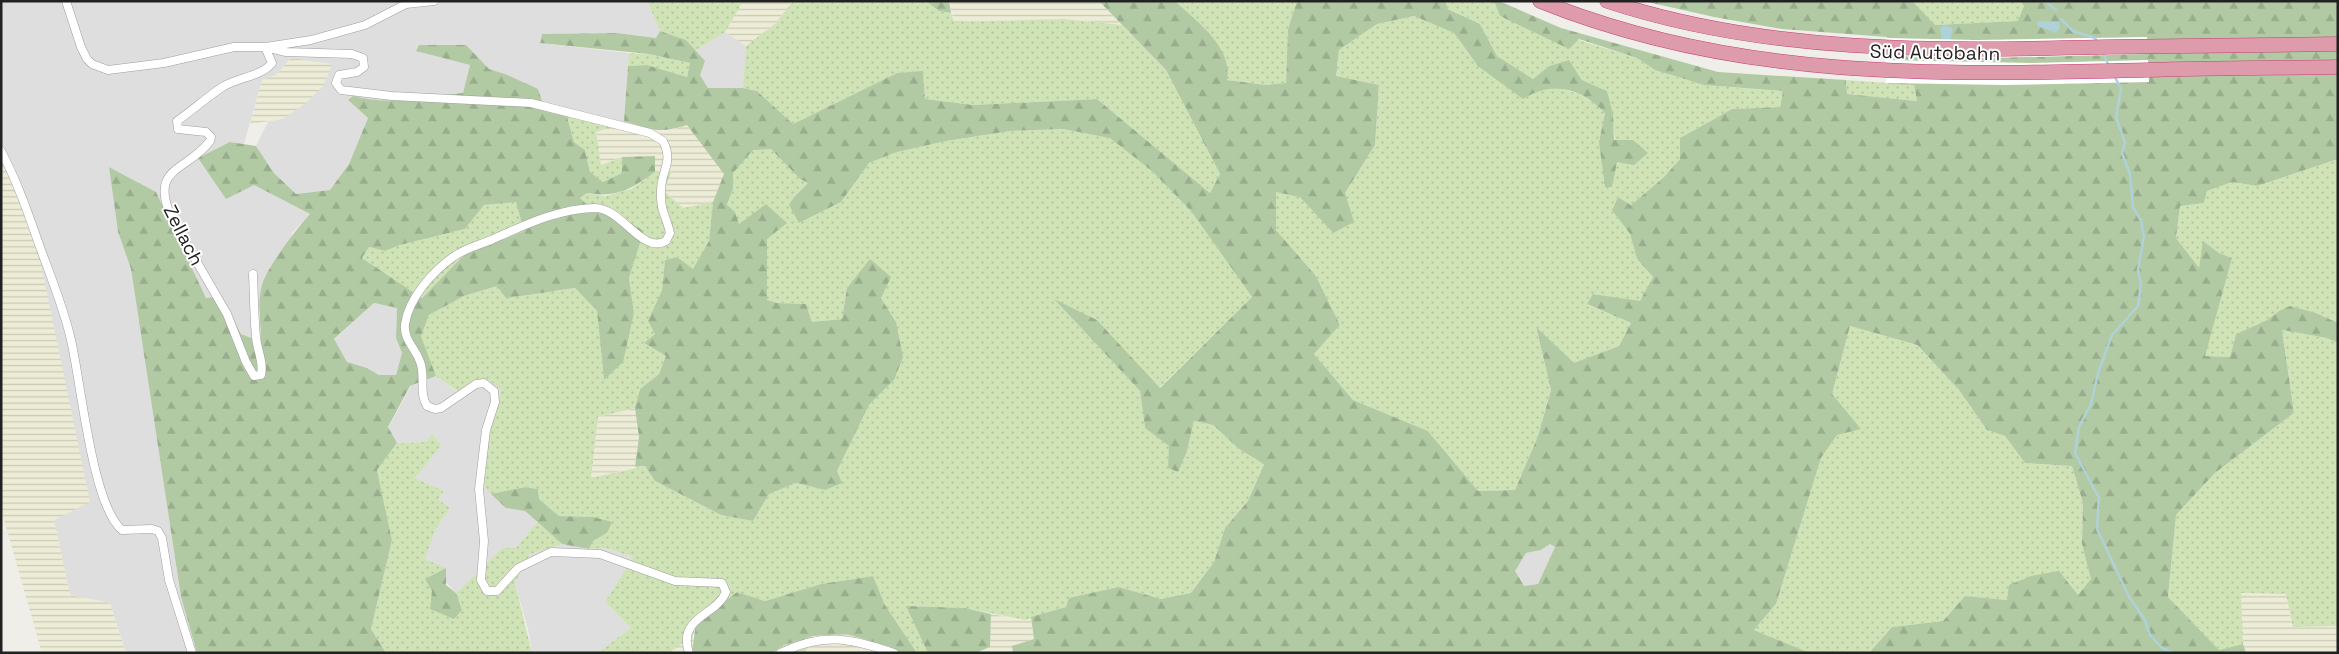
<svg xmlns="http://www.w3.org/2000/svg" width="2339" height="654" font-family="'Space Grotesk',sans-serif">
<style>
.residential{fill:#dfdede}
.farmland{fill:url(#farmland-rules)}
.grass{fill:url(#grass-dots)}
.forest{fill:url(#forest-firs);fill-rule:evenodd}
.water{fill:#afd1d8}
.pier{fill:#fff}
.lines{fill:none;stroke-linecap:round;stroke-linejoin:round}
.stream{stroke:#afd1d8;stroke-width:2.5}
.street-casing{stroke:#9e9e9e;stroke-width:9}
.highway-casing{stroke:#c63e74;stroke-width:15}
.street{stroke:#fff;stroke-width:8}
.highway{stroke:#dd9bab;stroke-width:14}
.labels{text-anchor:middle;stroke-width:4;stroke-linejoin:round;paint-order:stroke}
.street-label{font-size:19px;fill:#212121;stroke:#fff}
</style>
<defs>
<pattern id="farmland-rules" width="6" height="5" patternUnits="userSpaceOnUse" patternTransform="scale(1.25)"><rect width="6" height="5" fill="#ececd7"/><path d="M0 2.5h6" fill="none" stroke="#cacab8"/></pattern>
<pattern id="grass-dots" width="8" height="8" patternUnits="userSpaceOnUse" patternTransform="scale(1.25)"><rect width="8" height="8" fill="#cfe3b6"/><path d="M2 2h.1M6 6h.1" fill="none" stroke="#b1c29c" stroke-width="1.8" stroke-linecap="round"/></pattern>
<pattern id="forest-firs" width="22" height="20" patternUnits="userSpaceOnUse" patternTransform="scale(1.25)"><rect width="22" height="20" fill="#b1caa3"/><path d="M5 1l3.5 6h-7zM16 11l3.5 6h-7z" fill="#98ad8c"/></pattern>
</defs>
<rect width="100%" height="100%" fill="#f0eee9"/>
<path class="residential" d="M1 1H647L660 31 656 38 617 33 542 34 540 43 629 53 624 121 620 124 542 104 505 74 489 69 466 46 419 45 417 51 470 65 463 93 397 101 367 100 353 96 348 100 368 118 349 164 330 190 296 194 274 173 256 146 268 122 283 118 291 58 276 75 262 80 244 144 230 142 254 185 310 214 293 232 259 312 261 343 241 334 222 296 206 298 156 192 109 167 118 232 131 269 181 597 197 653H126L110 603 70 595 54 520 56 342 34 230 1 150Z
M725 32 746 46 743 88H708L700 75 695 51Z
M374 303 397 308 396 338 402 353 396 375H379L367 368 347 363 334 340Z
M436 376 457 392 474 382 490 380 501 390 489 435 484 485 506 508 525 511 537 522 516 548H502L456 593 424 559 434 532 450 508 438 499 444 491 415 478 426 442 397 443 388 428 411 386Z
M562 544 589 549 606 548 633 557 605 602 631 628 597 653H532L528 629 515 583 530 554Z
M1550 544 1555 547 1538 584 1524 586 1514 571 1526 553 1541 550Z"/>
<path class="farmland" d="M742 1H793L775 24 746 46 725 32Z
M949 1H1099L1122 25 1064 19 954 22Z
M291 58 332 64 324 85 306 103 283 119 250 124 262 80 276 75Z
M624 121 651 130 666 132 687 125 724 174 713 202 683 208 664 191 672 171 655 172V157H622L601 165 596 132Z
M1 150 34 230 90 502 54 520 70 595 110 603 126 653H42L1 509Z
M635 408 639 437 635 467 591 479 598 417Z
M2240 593 2286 594 2293 627 2338 626V653H2246L2243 644Z
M991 614 1025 620 1031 617 1034 639 1012 646 1013 653H975L990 647Z
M846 634 873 642 870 653H805L813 636Z
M693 636 694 653H669L670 650Z"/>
<path class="grass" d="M647 1H741L742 3 725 32 695 51 686 40 660 31Z
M793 1H926L939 11 951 13 954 22 1064 19 1122 25 1166 70 1220 174 1210 193 1097 99 973 105 925 99 923 72 897 73 793 124 757 91 743 88 746 46 775 24Z
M1175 1H1297L1288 29 1286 83 1266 85 1227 80Z
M1445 1H1494L1500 16 1637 58C1681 88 1733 87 1783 91L1780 107 1732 109 1680 138V159L1663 178 1631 205 1618 197 1612 210 1630 234 1637 259 1653 277 1640 302 1594 294 1588 305 1631 323 1619 346 1574 364 1536 328 1551 390 1538 436 1515 490 1478 491 1428 431 1353 400 1314 354 1340 325 1316 276 1276 230V191L1300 196 1333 233 1345 193 1375 145 1379 85 1336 76 1339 50 1377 24 1414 16 1454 33 1478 66 1537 90 1556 87 1579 94 1596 104 1605 113 1599 142 1612 187C1618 155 1615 123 1607 91L1582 80 1569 60 1549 66 1533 79 1497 56 1480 24 1447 8Z
M1909 1H2021L2024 6 2019 21 1935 25Z
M629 53 649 54 690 63 687 77 647 65 628 66Z
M1846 80 1914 85 1917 101 1847 94Z
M566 113 620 124 596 132 601 165 622 157V173L603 182 590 172 585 150 574 142Z
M1063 129 1110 137 1152 171 1191 211 1252 297 1159 388 1097 320 1055 300 1140 391 1145 428 1187 451 1194 421 1213 425 1239 449 1264 463 1248 501 1225 528 1214 562 1191 593 1161 599 1119 587 1066 607 1025 620 965 608 907 606 928 653H917L885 605 873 576 821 584 765 601 737 592 696 624 693 636 669 653H597L631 628 605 602 633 557 606 548 589 549 593 541 607 533 593 517 559 516 539 499 538 489 525 487 491 494 484 485 489 435 501 390 489 380 474 382 458 392 436 376 421 336 429 315 464 296 497 286 556 291 575 288 597 311 604 379 634 313 629 278 644 231 592 208 580 198 587 193 605 196 631 189 655 172 672 171 664 191 683 208 713 202 709 241 693 270 677 257 665 260 662 290 648 321 655 334 644 343 666 356 659 374 640 389 635 408 598 417 591 478 645 466 655 481 721 515 753 521 769 494 796 483 825 490 837 471 869 405 894 380 896 322 881 298 871 260 847 288 842 319 812 322 806 304 777 303 767 300V238L739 224 727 206 733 189V173L753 149H771L800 179 808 183 794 197 799 223 841 202 869 163 897 152 946 141 1010 131Z
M2338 159V323L2316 313 2279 311 2267 320 2236 334 2230 357 2204 356 2232 258 2219 253 2204 242 2199 269 2176 238 2180 206 2204 203 2207 191 2232 182 2257 186Z
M516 201 524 231 464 255 422 298 362 258 369 247 385 251 400 245 465 229 484 205Z
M1850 326 1916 345 1959 390 1987 430 2005 436 2025 463 2072 466 2083 503 2082 544 2092 579 2078 595 2007 600 1965 596 1943 621 1892 627 1869 653H1810L1754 630 1776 604 1821 458 1837 435 1832 394Z
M2282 330 2327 338 2338 343V626L2293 627 2286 594 2241 593 2243 644 2219 650 2168 597 2176 515 2215 473 2294 413Z
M432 434 441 445 415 478 444 491 438 499 450 508 434 532 425 559 446 568 426 579 462 610 456 593 502 548H516L537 522 562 544 530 554 515 583 532 653H386L371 629 392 540 377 470 397 443 426 442Z
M813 636 805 653H772L784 645Z"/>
<path class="forest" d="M926 1H949L951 13 939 11Z
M1099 1H1175C1197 22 1233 47 1227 80L1266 85 1286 83 1288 29 1297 1H1445L1448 9 1480 24 1497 56 1533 79 1549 66 1569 60 1582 80 1607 91 1613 114 1614 140H1633L1648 153 1634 165 1617 162 1612 187H1605L1599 142 1605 113C1581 88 1553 80 1523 99L1478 66 1454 33 1414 16 1377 24 1339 50 1336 76 1379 85 1375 145 1345 193 1354 222 1333 233 1300 197 1276 192V230L1316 276 1340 325 1314 354 1353 400 1428 431 1478 491 1515 490 1538 436 1551 390 1536 327 1574 363 1619 346 1631 323 1587 304 1593 294 1640 301 1653 277 1637 259 1630 234 1612 210 1618 197 1631 205 1663 178 1680 159V138L1732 109 1780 107 1783 91 1704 85 1655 70 1637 58 1579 39 1569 49 1500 16 1494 1H1499L1561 28 1718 72 1846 80 1847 94 1917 101 1914 85 1888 84 1887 37 1782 29 1714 17 1643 1H1909L1913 2 1935 25 2018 21 2024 6 2021 1H2338V159L2257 186 2232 182 2207 191 2204 203 2180 206 2176 238 2199 268 2203 241 2219 253 2232 258 2205 356 2230 357 2236 334 2267 320 2279 311 2290 306 2316 313 2338 323V343L2327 338 2282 330 2294 413 2215 473 2176 515 2168 597 2219 650 2243 644 2246 653H1869L1892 627 1943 621 1965 596 2007 600 2009 585 2031 576 2059 571 2078 595 2091 579 2082 544 2083 503 2072 466 2025 463 2005 436 1987 430 1959 390 1917 345 1850 326 1832 394 1861 429 1837 435 1821 458 1776 604 1754 630 1810 653H1013L1012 646 1034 639 1031 617 1066 607 1069 598 1119 587 1161 599 1191 593 1214 562 1225 528 1248 501 1264 464 1239 449 1213 425 1194 421 1187 451 1178 472 1168 468 1169 446 1145 428 1140 391 1054 299 1097 320 1160 388 1252 297 1191 211 1152 171 1110 138 1063 129 1010 131 946 141 897 152 869 163 841 202 799 223 789 205 794 197 808 183 800 179 771 149 753 150 733 173V189L727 205 735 212 739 224 766 204 787 223 767 239V300L777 303 806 304 812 322 842 319 847 288 870 259 891 277 881 298 896 322 903 357 894 380 869 405 837 471 842 483 825 490 796 483 769 494 753 521 721 515 655 481 645 466 635 467 639 437 635 408 640 389 659 374 666 356 644 343 655 334 648 321 662 290 665 260 677 257 693 269 709 241 713 202 724 174 687 125C659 134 652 130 624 121L628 66 647 65 687 77 690 63 649 54 540 43 542 34 617 33 656 38 660 31 686 40 705 61 700 75 708 88H743L757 91 793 124 897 73 923 71 925 99 973 105 1097 99 1210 193 1220 174 1166 70ZM1550 544 1555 547 1538 584 1524 586 1515 571 1526 553 1541 550Z
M419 45H466L489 69 505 74 538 89 543 104 566 113 574 142 585 150 590 172 603 182 622 173V157L655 156V172C631 189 617 198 587 193L580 198 592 208 614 213 644 231 629 278 634 313 623 362 604 380 597 311 575 288 506 298 497 286 464 296 429 315 421 336 436 376 410 386 388 427 397 443 377 470 392 540 371 629 386 653H197L181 597 131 269 118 232 109 167 156 192 206 298 222 296 241 334 261 342C261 323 257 304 262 285 267 267 297 228 310 214L254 185 226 199 198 158 230 142 256 146 274 173 296 194 330 190 349 164 368 118 348 100 353 96C389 106 427 97 463 93L470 65 416 51ZM516 202 524 231 464 255 422 298 362 258 369 247 385 251 400 245 465 229 484 205ZM374 303 397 308 396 338 402 353 396 375H379L367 368 347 362 334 339Z
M525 487 538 489 539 499 559 516 593 517 612 522 607 533 593 541 589 549 562 544 525 511 506 508 491 494Z
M446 568V585L456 593 462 610 454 619 430 609 432 591 425 579Z
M873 576 885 605 917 653H896L891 647 846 634 813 636 784 645 772 653H694L692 651 696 624 737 592 765 601 821 584Z
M906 606 965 608 991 614 990 647 975 653H928Z"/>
<path class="water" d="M2038 21 2059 22 2060 28 2056 33 2037 26Z
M1944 25 1953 28 1950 42 1942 41 1940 29Z"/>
<path class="pier" d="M2147 37 2148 54 1988 58 1886 56V38L1977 40Z
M1886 60 2031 63 2148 60 2149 82 2004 85 1886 83Z"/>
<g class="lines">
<path class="stream" d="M2045 1 2056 10
M2061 19 2073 31 2095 38 2097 42
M2102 51 2109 66
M2114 75 2121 89 2116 117 2125 143 2122 153 2130 174 2133 207 2141 221 2144 236 2138 270 2141 285 2138 306 2112 335 2098 373 2091 404 2079 427 2075 453 2099 498 2097 529 2129 597 2144 618 2150 635 2162 648 2174 653"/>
<g class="street-casing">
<path id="street" d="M66 1 81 47 87 59 92 64 108 70 164 63 234 47H265L286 52 352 54 363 58 364 67 357 72 339 75 336 83 341 90 392 96 531 103 650 133 663 141C674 163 661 170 661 191 660 211 666 215 670 233L666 241C642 255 622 208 595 208 557 209 525 225 491 240 479 245 464 249 453 257 432 272 409 298 405 324 403 341 418 350 421 365 425 379 419 393 427 406L435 409 441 408 476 384 484 383 494 391 495 402 486 430 479 489 484 541 481 580 487 591H497L518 568 551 552 600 554 675 581 722 583 726 592C716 616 677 617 689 653
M266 47 311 40 365 25 406 4 434 1
M1 151C18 183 29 216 41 250 52 280 64 309 71 340 81 382 92 505 122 530L152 529 158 531 162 538 169 580 192 653
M253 274C254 295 254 316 256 337 257 350 264 362 261 375L254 376 246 362 227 314 172 219C148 166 187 172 210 141L211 137 206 132 178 129 177 121C193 110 208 96 224 86 240 77 262 76 272 63L265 47
M780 653C823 632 850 638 894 653"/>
</g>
<g class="highway-casing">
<path id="highway" d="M1540 1C1738 81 1939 75 2147 70 2211 68 2274 68 2338 67
M1607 1C1767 54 1938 51 2104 47 2182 46 2260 45 2338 44"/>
</g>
<use href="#street" class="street"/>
<use href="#highway" class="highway"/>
</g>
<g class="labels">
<g class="street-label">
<text transform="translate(1935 52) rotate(1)" y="7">Süd Autobahn</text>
<text transform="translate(184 235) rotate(63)" y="7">Zellach</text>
</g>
</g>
<rect width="2339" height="654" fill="none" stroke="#212121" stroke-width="5"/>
</svg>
